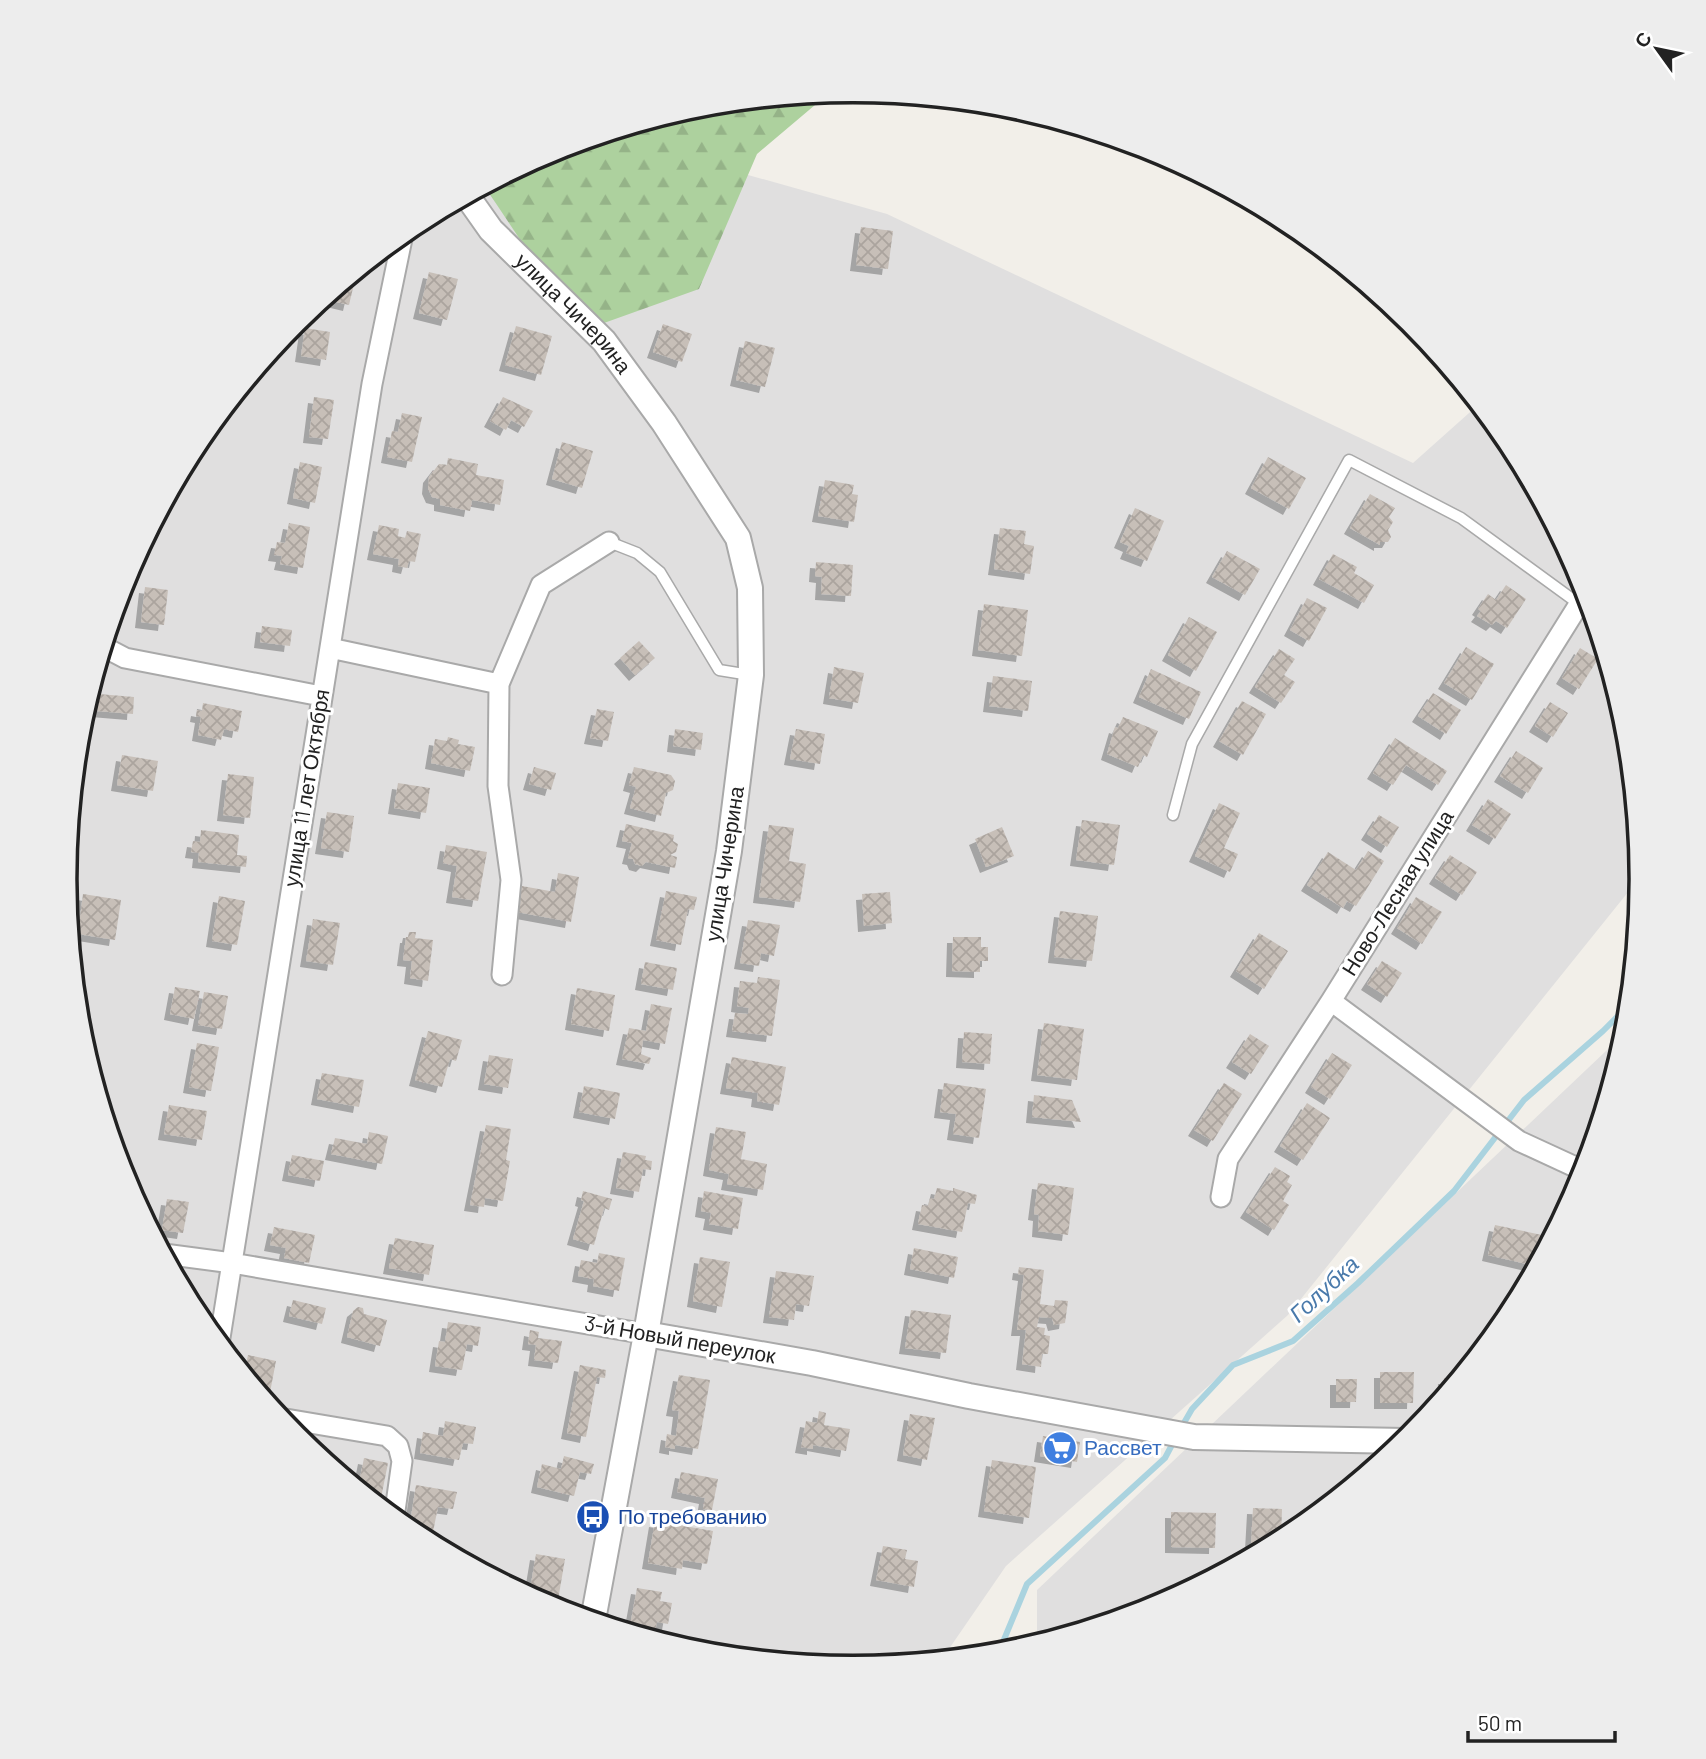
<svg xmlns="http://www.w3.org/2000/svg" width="1706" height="1759" font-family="Barlow,sans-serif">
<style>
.residential{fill:#e0dfdf}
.forest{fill:url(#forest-firs)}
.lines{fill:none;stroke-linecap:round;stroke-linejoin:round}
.stream{stroke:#aad3df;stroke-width:6}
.building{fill:url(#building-cross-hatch);filter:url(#shadow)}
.service-casing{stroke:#a9a9a9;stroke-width:13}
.minor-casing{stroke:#a9a9a9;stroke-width:23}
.tertiary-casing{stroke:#a9a9a9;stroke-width:28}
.service{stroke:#fff;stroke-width:10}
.minor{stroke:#fff;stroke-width:19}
.tertiary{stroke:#fff;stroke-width:24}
.labels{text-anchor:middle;stroke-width:6;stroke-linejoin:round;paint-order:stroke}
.street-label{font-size:21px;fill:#222;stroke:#fff}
.shop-label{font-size:21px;fill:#366cbe;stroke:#fff;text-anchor:start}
.transit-label{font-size:21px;fill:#164399;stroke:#fff;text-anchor:start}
.water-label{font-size:23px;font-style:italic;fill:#4a7aab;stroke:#fff}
.rim{fill:none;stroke:#222;stroke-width:3.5}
</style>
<defs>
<pattern id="forest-firs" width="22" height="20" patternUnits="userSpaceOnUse" patternTransform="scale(1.75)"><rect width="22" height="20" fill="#add19e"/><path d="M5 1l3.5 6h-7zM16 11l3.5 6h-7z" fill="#95b388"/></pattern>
<pattern id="building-cross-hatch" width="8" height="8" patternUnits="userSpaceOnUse" patternTransform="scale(1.75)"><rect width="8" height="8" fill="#c7bfb8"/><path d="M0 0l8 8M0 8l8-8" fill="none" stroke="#aba49e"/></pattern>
<filter id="shadow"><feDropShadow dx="-6" dy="6" stdDeviation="0" flood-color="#0004"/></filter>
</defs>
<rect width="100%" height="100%" fill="#f2efe9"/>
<path class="residential" d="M606 135 887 214 1413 463 1478 405 1509 442 1581 578 1626 726 1641 876 1288 1315 1006 1566 942 1659 853 1668 699 1653 551 1608 415 1535 295 1437 197 1317 125 1181 80 1033 65 879 80 725 125 577 198 441 296 322 415 224 552 151Z
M1626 1032 1581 1182 1508 1318 1410 1437 1291 1535 1154 1608 1037 1643V1590Z"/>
<path class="forest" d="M828 94 757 154 699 289 604 323 525 247 485 187 552 151 700 106Z"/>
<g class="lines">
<path class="stream" d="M1181 1428 1192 1409 1233 1365 1293 1341 1358 1283 1454 1191 1524 1100 1603 1031 1629 1005
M998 1654 1027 1584 1165 1458 1174 1441"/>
</g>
<path class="building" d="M861 227 893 231 888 269 856 265Z
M357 271 349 305 324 299Z
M429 272 458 279 447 320 419 313Z
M663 324 692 334 682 362 653 352Z
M516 326 552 336 541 375 505 365Z
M305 328 330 332 326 360 301 356Z
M745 341 775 348 765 387 736 380Z
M314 397 334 400 328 439 309 437Z
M503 397 533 411 524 427 511 420 506 430 490 421Z
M402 413 422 417 412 462 387 457 392 431 398 432Z
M562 442 593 451 582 488 552 479Z
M1268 457 1306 478 1289 509 1251 488Z
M448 458 478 464 476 475 504 480 500 505 472 500 470 511 440 505V499L432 497 428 488 429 477 439 464 447 465Z
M300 462 322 467 315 503 293 498Z
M825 480 854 485 852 494 858 495 854 522 818 516Z
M1370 494 1395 508 1389 517 1393 522 1388 530 1391 537 1388 542H1380V545L1350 528Z
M1135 508 1164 521 1147 561 1126 553 1129 546 1120 542Z
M289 523 310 527 303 568 280 564 282 556 274 555 277 542 285 543Z
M379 525 399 529 398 536 405 538 407 531 421 534 415 562 409 561 407 568 398 566 399 559 373 554Z
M1000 528 1026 531 1024 544 1034 546 1030 574 994 569Z
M1227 551 1260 569 1245 595 1212 577Z
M1333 554 1357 567 1354 573 1374 585 1364 603 1319 579Z
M816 562 853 565 851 596 821 594 822 577 815 576Z
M1506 585 1526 599 1507 628 1496 621 1492 625 1477 616 1481 611 1478 609 1488 594 1496 600Z
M145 587 168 590 164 625 141 622Z
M1307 598 1327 608 1309 641 1290 630Z
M984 604 1028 610 1022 656 978 650Z
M1189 617 1217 632 1196 671 1168 655Z
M262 626 292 630 290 646 260 642Z
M639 641 655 658 635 675 620 658Z
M1466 647 1494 664 1472 700 1444 683Z
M1580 648 1598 659 1579 689 1562 678Z
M1279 649 1295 659 1284 675 1295 682 1281 703 1255 687Z
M834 667 864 673 858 703 829 698Z
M1151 669 1201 692 1189 719 1139 697Z
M993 676 1032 681 1028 711 989 706Z
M1433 693 1461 710 1446 734 1418 716Z
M99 694 134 697 133 714 97 711Z
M1242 701 1266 714 1243 755 1219 741Z
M1550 702 1568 713 1553 737 1535 726Z
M203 703 242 711 238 732 224 729 221 740 198 735 201 717 196 716 197 710 202 711Z
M597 709 614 712 608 741 590 738Z
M1123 717 1158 731 1147 757 1143 755 1138 767 1107 754 1115 727 1118 728Z
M675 729 703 733 701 750 673 746Z
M796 729 825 734 820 764 790 759Z
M448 737 459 740 458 744 475 747 470 771 431 763 435 739 447 741Z
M1395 738 1447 771 1438 785 1406 765 1393 785 1373 773Z
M1516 751 1543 768 1528 793 1500 776Z
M122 755 158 761 153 791 117 785Z
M534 767 556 773 551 790 529 784Z
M634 767 671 775 675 781 673 790 666 793 661 816 630 808 636 787 629 785Z
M228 774 254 777 250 818 223 815Z
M398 783 430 788 426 813 394 808Z
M1488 799 1511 814 1495 839 1472 825Z
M1219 803 1240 813 1224 848 1238 854 1230 872 1195 856Z
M327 812 354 816 349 852 321 848Z
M1379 815 1399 827 1387 847 1367 834Z
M1082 820 1120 825 1114 865 1076 860Z
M626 824 674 835 673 841 678 844 676 852 670 855 677 857 675 868 646 862 642 866 635 864 633 859 628 858 632 843 622 841Z
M769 825 794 828 789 861 806 864 800 902 759 897Z
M1002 827 1014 856 986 867 975 839Z
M201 830 239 835 237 855 247 856 246 867 198 862 199 853 191 852 193 841 200 842Z
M446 845 487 852 478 901 452 897 457 866 443 863Z
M1368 851 1384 861 1356 906 1347 901 1343 908 1307 885 1328 852 1356 870Z
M1450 855 1477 872 1462 895 1435 878Z
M558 873 579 877 571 922 517 912 522 886 555 892Z
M666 891 697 897 694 910 688 909 681 945 656 940Z
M890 892 892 923 864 926 862 894Z
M83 894 121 900 115 940 78 934Z
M219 896 245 901 237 945 212 941Z
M1416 897 1442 912 1422 944 1397 928Z
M1060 911 1098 916 1092 961 1054 957Z
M313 919 340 923 333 965 306 961Z
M748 920 780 925 774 956 761 953 759 966 740 963Z
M409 932H416L415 938 433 940 428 981 410 978 412 961 403 960 406 937H408Z
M1259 933 1288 951 1264 989 1236 971Z
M953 937H981V947H988V961H980V972L952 971Z
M1382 961 1402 973 1387 997 1367 984Z
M645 962 677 968 673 990 641 984Z
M758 977 780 980 772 1036 732 1031 735 1013 748 1014 749 1008 737 1006 740 981 757 983Z
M175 987 200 991 194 1019 170 1014Z
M577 988 615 995 609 1031 571 1024Z
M204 992 228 996 222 1029 198 1025Z
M651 1004 672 1008 665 1044 643 1040 641 1054 651 1058 649 1064 622 1059 629 1028 646 1031Z
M1044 1023 1084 1029 1077 1080 1037 1075Z
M428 1031 462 1040 456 1061 450 1059 442 1087 415 1080Z
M964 1032 992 1034 990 1064 962 1062Z
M1250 1034 1269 1046 1251 1074 1232 1062Z
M197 1043 219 1047 211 1091 189 1087Z
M1332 1053 1352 1065 1330 1099 1311 1087Z
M489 1055 513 1059 508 1088 484 1084Z
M732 1057 786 1067 779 1105 757 1101 758 1093 726 1088Z
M322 1073 364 1080 359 1107 317 1099Z
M944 1083 986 1089 979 1138 953 1134 956 1114 940 1112Z
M1224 1083 1242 1094 1213 1141 1194 1130Z
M584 1086 620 1093 615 1119 579 1112Z
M1034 1095 1072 1100 1081 1122 1032 1117Z
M1307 1103 1330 1118 1303 1160 1280 1146Z
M169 1105 207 1111 202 1140 164 1134Z
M486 1125 511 1129 506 1160 510 1161 503 1201 485 1198 484 1207 470 1205Z
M716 1127 746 1132 741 1159 767 1164 763 1190 727 1184 729 1174 709 1170Z
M369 1132 388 1136 382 1164 331 1154 335 1138 367 1144Z
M623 1152 646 1156 645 1160 652 1161 651 1170 643 1169 639 1192 616 1188Z
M292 1155 324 1161 320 1181 288 1175Z
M1275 1167 1290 1176 1287 1182 1292 1185 1283 1201 1289 1205 1274 1230 1246 1212Z
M1038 1183 1074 1188 1068 1235 1038 1231 1039 1215 1034 1214Z
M937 1188 953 1191V1188L977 1195 975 1204 968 1203 962 1232 918 1224 922 1205 928 1206 930 1198 934 1199Z
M583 1191 612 1199 609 1210 604 1208 594 1245 573 1239 584 1201 581 1200Z
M704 1191 743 1198 738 1229 709 1224 711 1213 701 1211Z
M167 1199 189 1202 183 1233 162 1230Z
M1495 1225 1542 1235 1535 1266 1488 1255Z
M274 1227 315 1235 309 1263 284 1258 286 1248 270 1245Z
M395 1238 434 1245 429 1275 389 1268Z
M914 1248 958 1257 954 1278 910 1269Z
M599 1253 625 1258 619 1291 593 1286 594 1279 578 1276 581 1260 597 1263Z
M700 1257 730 1262 722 1307 693 1301Z
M1019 1267 1044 1270 1040 1304 1054 1306 1055 1300 1068 1301 1065 1323 1054 1325 1052 1318 1039 1317 1037 1327 1045 1328 1044 1335 1050 1336 1048 1354H1042L1041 1367 1022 1364 1026 1330H1017L1024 1275 1018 1274Z
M776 1271 814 1276 809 1306 796 1304 794 1320 769 1317Z
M293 1300 326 1308 322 1324 289 1316Z
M358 1307 363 1308 364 1314 387 1320 380 1346 347 1337 353 1311Z
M911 1310 951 1315 946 1353 905 1348Z
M448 1322 481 1327 478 1346 467 1344 462 1370 435 1366 439 1341 445 1342Z
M530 1330 539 1332 538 1338 562 1341 558 1363 534 1360 536 1345 528 1344Z
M248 1355 276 1361 268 1403 244 1374Z
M580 1365 606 1370 605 1378 597 1377 586 1437 567 1433Z
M1380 1372H1414L1413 1403H1380Z
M679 1375 710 1380 698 1449 675 1445V1449L665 1447 667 1434 676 1436 679 1411 672 1410Z
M1444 1378H1459L1443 1397Z
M1336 1379H1357L1356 1402H1336Z
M819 1411 826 1413 824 1425 850 1429 846 1451 813 1445V1449L801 1447 806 1421 817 1423Z
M910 1414 935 1418 927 1460 903 1455Z
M445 1421 476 1427 473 1444 463 1443 459 1460 420 1453 423 1432 443 1436Z
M1043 1436 1080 1442 1077 1462 1040 1456Z
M564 1456 594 1464 591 1474 580 1472 574 1496 537 1487 542 1464 561 1469Z
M364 1458 388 1463 380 1503 358 1488Z
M992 1460 1036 1467 1029 1518 984 1511Z
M681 1472 718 1479 712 1510 703 1509 705 1498 677 1492Z
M416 1485 457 1492 453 1509 438 1507 432 1537 414 1534 409 1530Z
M1253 1508 1282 1509 1281 1540 1273 1545 1251 1544Z
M1171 1512 1216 1513 1215 1548 1171 1547Z
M655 1521 713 1531 707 1564 683 1560 682 1569 648 1563Z
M883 1546 907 1550 905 1559 918 1561 914 1587 876 1580Z
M536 1554 565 1559 557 1606 544 1604 529 1596Z
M637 1588 662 1592 660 1601 672 1603 668 1624 657 1622 655 1631 630 1626Z"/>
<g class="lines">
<g class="service-casing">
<path id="service" d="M609 542 637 553 660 572 719 670 750 675
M1173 815 1192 744 1349 460 1461 518 1579 604"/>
</g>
<g class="minor-casing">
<path id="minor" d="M104 647 125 658 321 696
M330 648 499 684 498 786 511 880 502 975
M499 684 541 585 609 542
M1331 1001 1519 1141 1584 1171
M1221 1197 1228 1159 1331 1001 1586 593
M164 1254 232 1263 646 1334
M219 1344 372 384 403 234
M280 1418 387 1436 398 1446 402 1461 394 1518"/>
</g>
<g class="tertiary-casing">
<g id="tertiary">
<path id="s1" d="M467 196 491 230 604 341 664 423 738 538 750 588 751 675 729 851 646 1334 593 1620"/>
<path d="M646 1334 812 1363 969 1396 1194 1437 1405 1441"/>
</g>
</g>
<use href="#service" class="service"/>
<use href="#minor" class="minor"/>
<use href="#tertiary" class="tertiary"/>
</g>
<defs>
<g id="supermarket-disc" transform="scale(1.75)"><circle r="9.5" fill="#3f7fe0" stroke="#fff"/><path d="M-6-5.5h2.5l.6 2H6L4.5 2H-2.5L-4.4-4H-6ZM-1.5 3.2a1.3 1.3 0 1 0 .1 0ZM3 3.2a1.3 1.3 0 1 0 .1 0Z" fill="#fff"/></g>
<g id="bus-disc" transform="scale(1.75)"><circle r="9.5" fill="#1a4fb4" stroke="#fff"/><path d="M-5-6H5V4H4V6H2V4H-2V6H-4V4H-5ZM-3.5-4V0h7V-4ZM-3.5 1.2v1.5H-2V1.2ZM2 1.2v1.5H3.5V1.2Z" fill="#fff"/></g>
</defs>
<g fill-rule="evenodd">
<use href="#supermarket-disc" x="1060" y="1448"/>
<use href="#bus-disc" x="593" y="1517"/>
</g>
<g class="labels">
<g class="street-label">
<text dy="7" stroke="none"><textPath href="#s1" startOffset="159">улица Чичерина</textPath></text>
<text transform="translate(307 788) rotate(-81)" y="7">улица 11 лет Октября</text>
<text transform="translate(725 864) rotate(-81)" y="7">улица Чичерина</text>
<text transform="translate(1398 893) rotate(-58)" y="7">Ново-Лесная улица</text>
<text transform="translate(680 1340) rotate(10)" y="7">3-й Новый переулок</text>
</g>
<g class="shop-label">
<text x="1084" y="1455">Рассвет</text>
</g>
<g class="transit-label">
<text x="618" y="1524">По требованию</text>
</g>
<g class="water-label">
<text transform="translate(1324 1289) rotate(-43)" y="8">Голубка</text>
</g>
</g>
<path d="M0 0H1706V1759H0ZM77 879a776 776 0 1 1 1552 0a776 776 0 1 1-1552 0Z" fill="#ededed" fill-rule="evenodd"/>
<path class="rim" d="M77 879a776 776 0 1 1 1552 0a776 776 0 1 1-1552 0Z"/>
<g transform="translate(1657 49) rotate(303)" stroke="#ffffff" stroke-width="5" paint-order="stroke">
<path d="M0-5L12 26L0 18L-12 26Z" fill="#222222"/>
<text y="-10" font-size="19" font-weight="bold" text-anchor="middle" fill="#222222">С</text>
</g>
<path d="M1468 1731v10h147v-10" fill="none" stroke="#222222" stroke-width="3.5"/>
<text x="1478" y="1731" font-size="21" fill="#222222" stroke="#ffffff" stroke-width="5" paint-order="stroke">50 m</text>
</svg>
